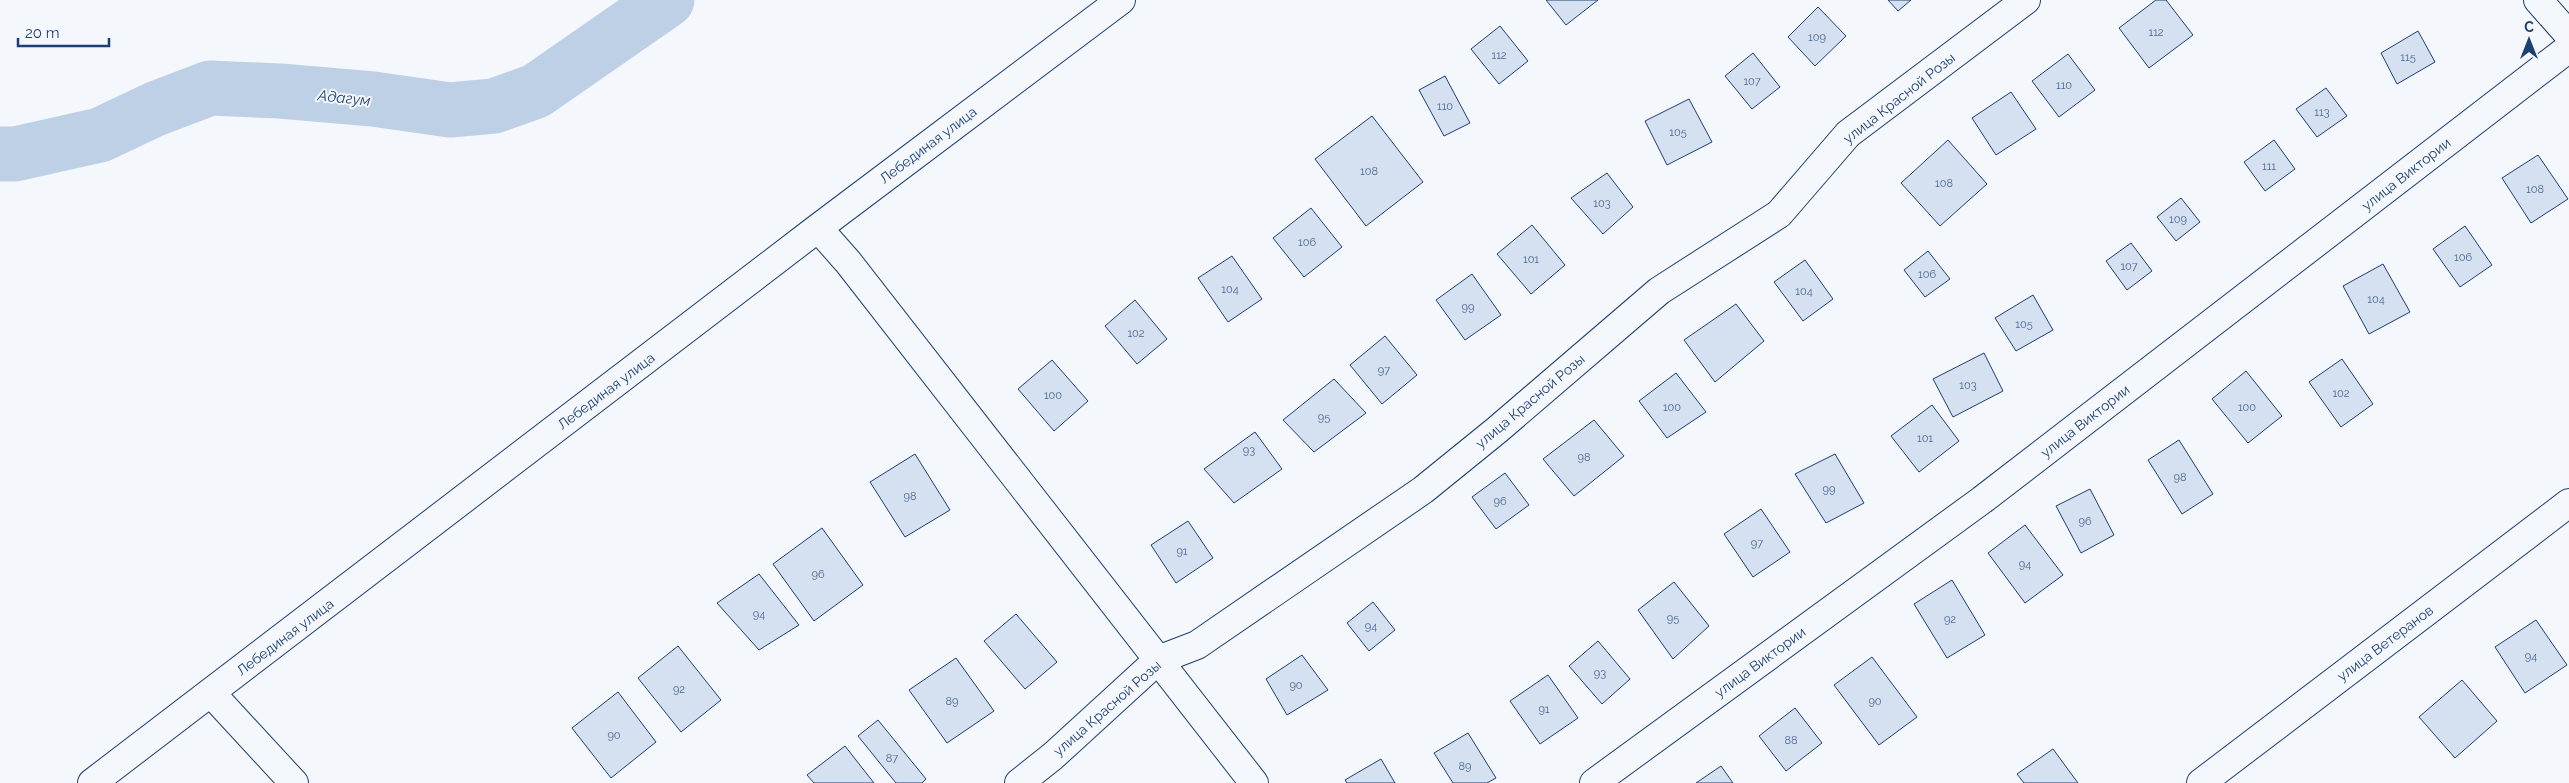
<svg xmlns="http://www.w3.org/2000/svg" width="2569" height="783" font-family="Raleway,sans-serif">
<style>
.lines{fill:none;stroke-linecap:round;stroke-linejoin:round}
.river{stroke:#bed0e5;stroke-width:55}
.building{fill:#d5e0f0;stroke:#1d3f73}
.minor-casing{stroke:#1d3f73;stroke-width:30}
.minor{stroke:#f4f7fb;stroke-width:28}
.labels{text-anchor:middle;stroke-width:4;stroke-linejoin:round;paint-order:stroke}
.number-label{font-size:11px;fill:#4b6792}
.street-label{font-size:14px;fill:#1d3f73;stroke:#f4f7fb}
.water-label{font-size:15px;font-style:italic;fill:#1d3f73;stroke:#f4f7fb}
</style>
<rect width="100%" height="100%" fill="#f4f7fb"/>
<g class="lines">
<path class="river" d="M0 154H15L100 135 155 109 210 88 280 91 373 99 450 110 494 106 536 91 667 0"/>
</g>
<path class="building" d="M1546 0H1598L1566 25Z
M1888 0H1911L1898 11Z
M2156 0H2166L2193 35 2149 68 2119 28Z
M1818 7 1846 36 1815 66 1788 37Z
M1500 26 1528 61 1499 84 1471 49Z
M2418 31 2435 62 2397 84 2381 53Z
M1753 53 1780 87 1752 109 1725 76Z
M2068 54 2095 90 2059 117 2032 81Z
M1445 76 1470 123 1444 136 1419 90Z
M2326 88 2347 116 2317 137 2296 109Z
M2011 92 2036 129 1996 155 1972 118Z
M1689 99 1712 142 1667 165 1645 121Z
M1372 116 1423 182 1366 226 1315 159Z
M1948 140 1987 184 1940 226 1901 183Z
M2274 140 2295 169 2265 191 2244 162Z
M2538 155 2568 199 2531 223 2502 178Z
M1607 173 1633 207 1603 234 1571 198Z
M2181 198 2200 222 2176 241 2157 217Z
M1311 208 1342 247 1304 277 1273 238Z
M1532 225 1565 265 1531 294 1497 254Z
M2465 226 2492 265 2460 287 2433 249Z
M2131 243 2152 271 2127 290 2106 261Z
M1928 251 1950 279 1925 297 1904 270Z
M1232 256 1262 299 1228 322 1198 278Z
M1805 260 1833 299 1803 321 1774 282Z
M2383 264 2410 312 2369 334 2343 286Z
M1472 274 1501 315 1465 340 1436 300Z
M2033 295 2053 330 2016 351 1995 318Z
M1135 300 1167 339 1137 364 1105 326Z
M1736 304 1764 341 1715 382 1684 340Z
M1385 336 1417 375 1382 404 1350 365Z
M1984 353 2003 391 1953 417 1933 379Z
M2342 359 2373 404 2341 427 2309 382Z
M1052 360 1088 401 1054 431 1018 389Z
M2246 371 2282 416 2248 443 2212 399Z
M1676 373 1706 412 1667 438 1639 401Z
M1334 379 1366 413 1314 452 1283 420Z
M1932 405 1959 441 1919 472 1891 436Z
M1594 420 1624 456 1574 496 1543 459Z
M1255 432 1282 469 1234 503 1204 469Z
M2179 440 2213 494 2182 514 2148 460Z
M915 454 950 510 905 537 870 482Z
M1835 454 1864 503 1826 523 1795 474Z
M1505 473 1529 505 1496 529 1472 497Z
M2090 489 2114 535 2081 553 2056 506Z
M1761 509 1790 552 1753 577 1724 534Z
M1188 521 1213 558 1176 583 1151 545Z
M2025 525 2063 575 2025 603 1988 553Z
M822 528 863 585 814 621 773 564Z
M759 574 799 625 759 650 717 603Z
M1952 580 1985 635 1947 658 1914 604Z
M1674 582 1709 626 1673 659 1638 610Z
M1373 602 1395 630 1369 651 1347 623Z
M1016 614 1057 662 1025 689 984 641Z
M2536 620 2567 665 2525 693 2495 647Z
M1598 641 1630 679 1602 704 1569 666Z
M678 646 721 700 681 732 638 678Z
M1302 655 1328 690 1287 715 1266 679Z
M1872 657 1917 717 1879 745 1834 685Z
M956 658 994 711 947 743 909 690Z
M1548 675 1578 718 1540 744 1510 701Z
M2462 680 2497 721 2455 758 2419 717Z
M618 692 656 742 611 778 572 728Z
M1795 708 1822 743 1786 771 1759 736Z
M878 720 926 779 922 783H896L858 736Z
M1468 733 1496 778 1487 783H1453L1434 753Z
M845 746 874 783H814L807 775Z
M2053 749 2078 783H2024L2017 774Z
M1381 759 1395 783H1347L1345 780Z
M1721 766 1733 783H1696Z"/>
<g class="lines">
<g class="minor-casing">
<path id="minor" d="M2538 0 2569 35
M818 228 848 262 1254 783
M211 693 294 783
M92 783 818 228 1121 0
M1019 783 1053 756 1158 660 1197 645 1423 490 1497 430 1659 291 1779 214 1848 134 2026 0
M1594 783 1982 500 2569 48
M2201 783 2569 503"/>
</g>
<use href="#minor" class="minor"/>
</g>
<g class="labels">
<g class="number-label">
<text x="2156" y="36">112</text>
<text x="1817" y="41">109</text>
<text x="1499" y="59">112</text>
<text x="2408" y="61">115</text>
<text x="1752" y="85">107</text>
<text x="2064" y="89">110</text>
<text x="1445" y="110">110</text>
<text x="2322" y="116">113</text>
<text x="1678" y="136">105</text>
<text x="2269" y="170">111</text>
<text x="1369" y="175">108</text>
<text x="1944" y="187">108</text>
<text x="2535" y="193">108</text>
<text x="1602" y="207">103</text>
<text x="2178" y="223">109</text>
<text x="1307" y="246">106</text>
<text x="2463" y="261">106</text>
<text x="1531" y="263">101</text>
<text x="2129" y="270">107</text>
<text x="1927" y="278">106</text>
<text x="1230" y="293">104</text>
<text x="1804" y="295">104</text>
<text x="2376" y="303">104</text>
<text x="1468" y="311">99</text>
<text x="2024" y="328">105</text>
<text x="1136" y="337">102</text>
<text x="1384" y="374">97</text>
<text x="1968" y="389">103</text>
<text x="2341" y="397">102</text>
<text x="1053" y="399">100</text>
<text x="1672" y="411">100</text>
<text x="2247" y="411">100</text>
<text x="1324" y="421">95</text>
<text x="1925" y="442">101</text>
<text x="1249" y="454">93</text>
<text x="1584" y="461">98</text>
<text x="2180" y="481">98</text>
<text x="1829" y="493">99</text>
<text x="910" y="500">98</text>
<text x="1500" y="505">96</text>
<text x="2085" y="525">96</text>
<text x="1757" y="547">97</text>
<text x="1182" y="555">91</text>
<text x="2025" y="568">94</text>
<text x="818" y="578">96</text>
<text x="759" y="618">94</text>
<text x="1673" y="622">95</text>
<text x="1950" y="623">92</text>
<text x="1371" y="630">94</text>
<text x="2531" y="660">94</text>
<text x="1600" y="677">93</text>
<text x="1296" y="689">90</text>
<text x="679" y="693">92</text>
<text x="952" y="705">89</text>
<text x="1875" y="705">90</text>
<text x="1544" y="713">91</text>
<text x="614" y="739">90</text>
<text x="1791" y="744">88</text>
<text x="892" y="762">87</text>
<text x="1465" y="770">89</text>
</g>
<g class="street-label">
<text transform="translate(1899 98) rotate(-38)" y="5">улица Красной Розы</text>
<text transform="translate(928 145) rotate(-37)" y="5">Лебединая улица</text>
<text transform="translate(2406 174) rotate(-38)" y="5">улица Виктории</text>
<text transform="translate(606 391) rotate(-37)" y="5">Лебединая улица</text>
<text transform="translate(1530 401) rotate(-40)" y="5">улица Красной Розы</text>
<text transform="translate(2085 421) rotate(-38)" y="5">улица Виктории</text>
<text transform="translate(285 637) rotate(-37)" y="5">Лебединая улица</text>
<text transform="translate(2385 643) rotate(-37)" y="5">улица Ветеранов</text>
<text transform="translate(1760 662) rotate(-36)" y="5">улица Виктории</text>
<text transform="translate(1107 708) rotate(-41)" y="5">улица Красной Розы</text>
</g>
<g class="water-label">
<text transform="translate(344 98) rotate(6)" y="5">Адагум</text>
</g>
</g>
<g transform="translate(2529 40)" stroke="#f4f7fb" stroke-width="4" paint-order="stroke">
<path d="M0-4L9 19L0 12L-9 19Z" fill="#1d3f73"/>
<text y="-8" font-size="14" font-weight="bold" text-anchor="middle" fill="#1d3f73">С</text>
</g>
<path d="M18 38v8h91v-8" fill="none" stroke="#1d3f73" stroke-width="2.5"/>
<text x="25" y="38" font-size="15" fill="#1d3f73" stroke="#f4f7fb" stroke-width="4" paint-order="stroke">20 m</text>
</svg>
